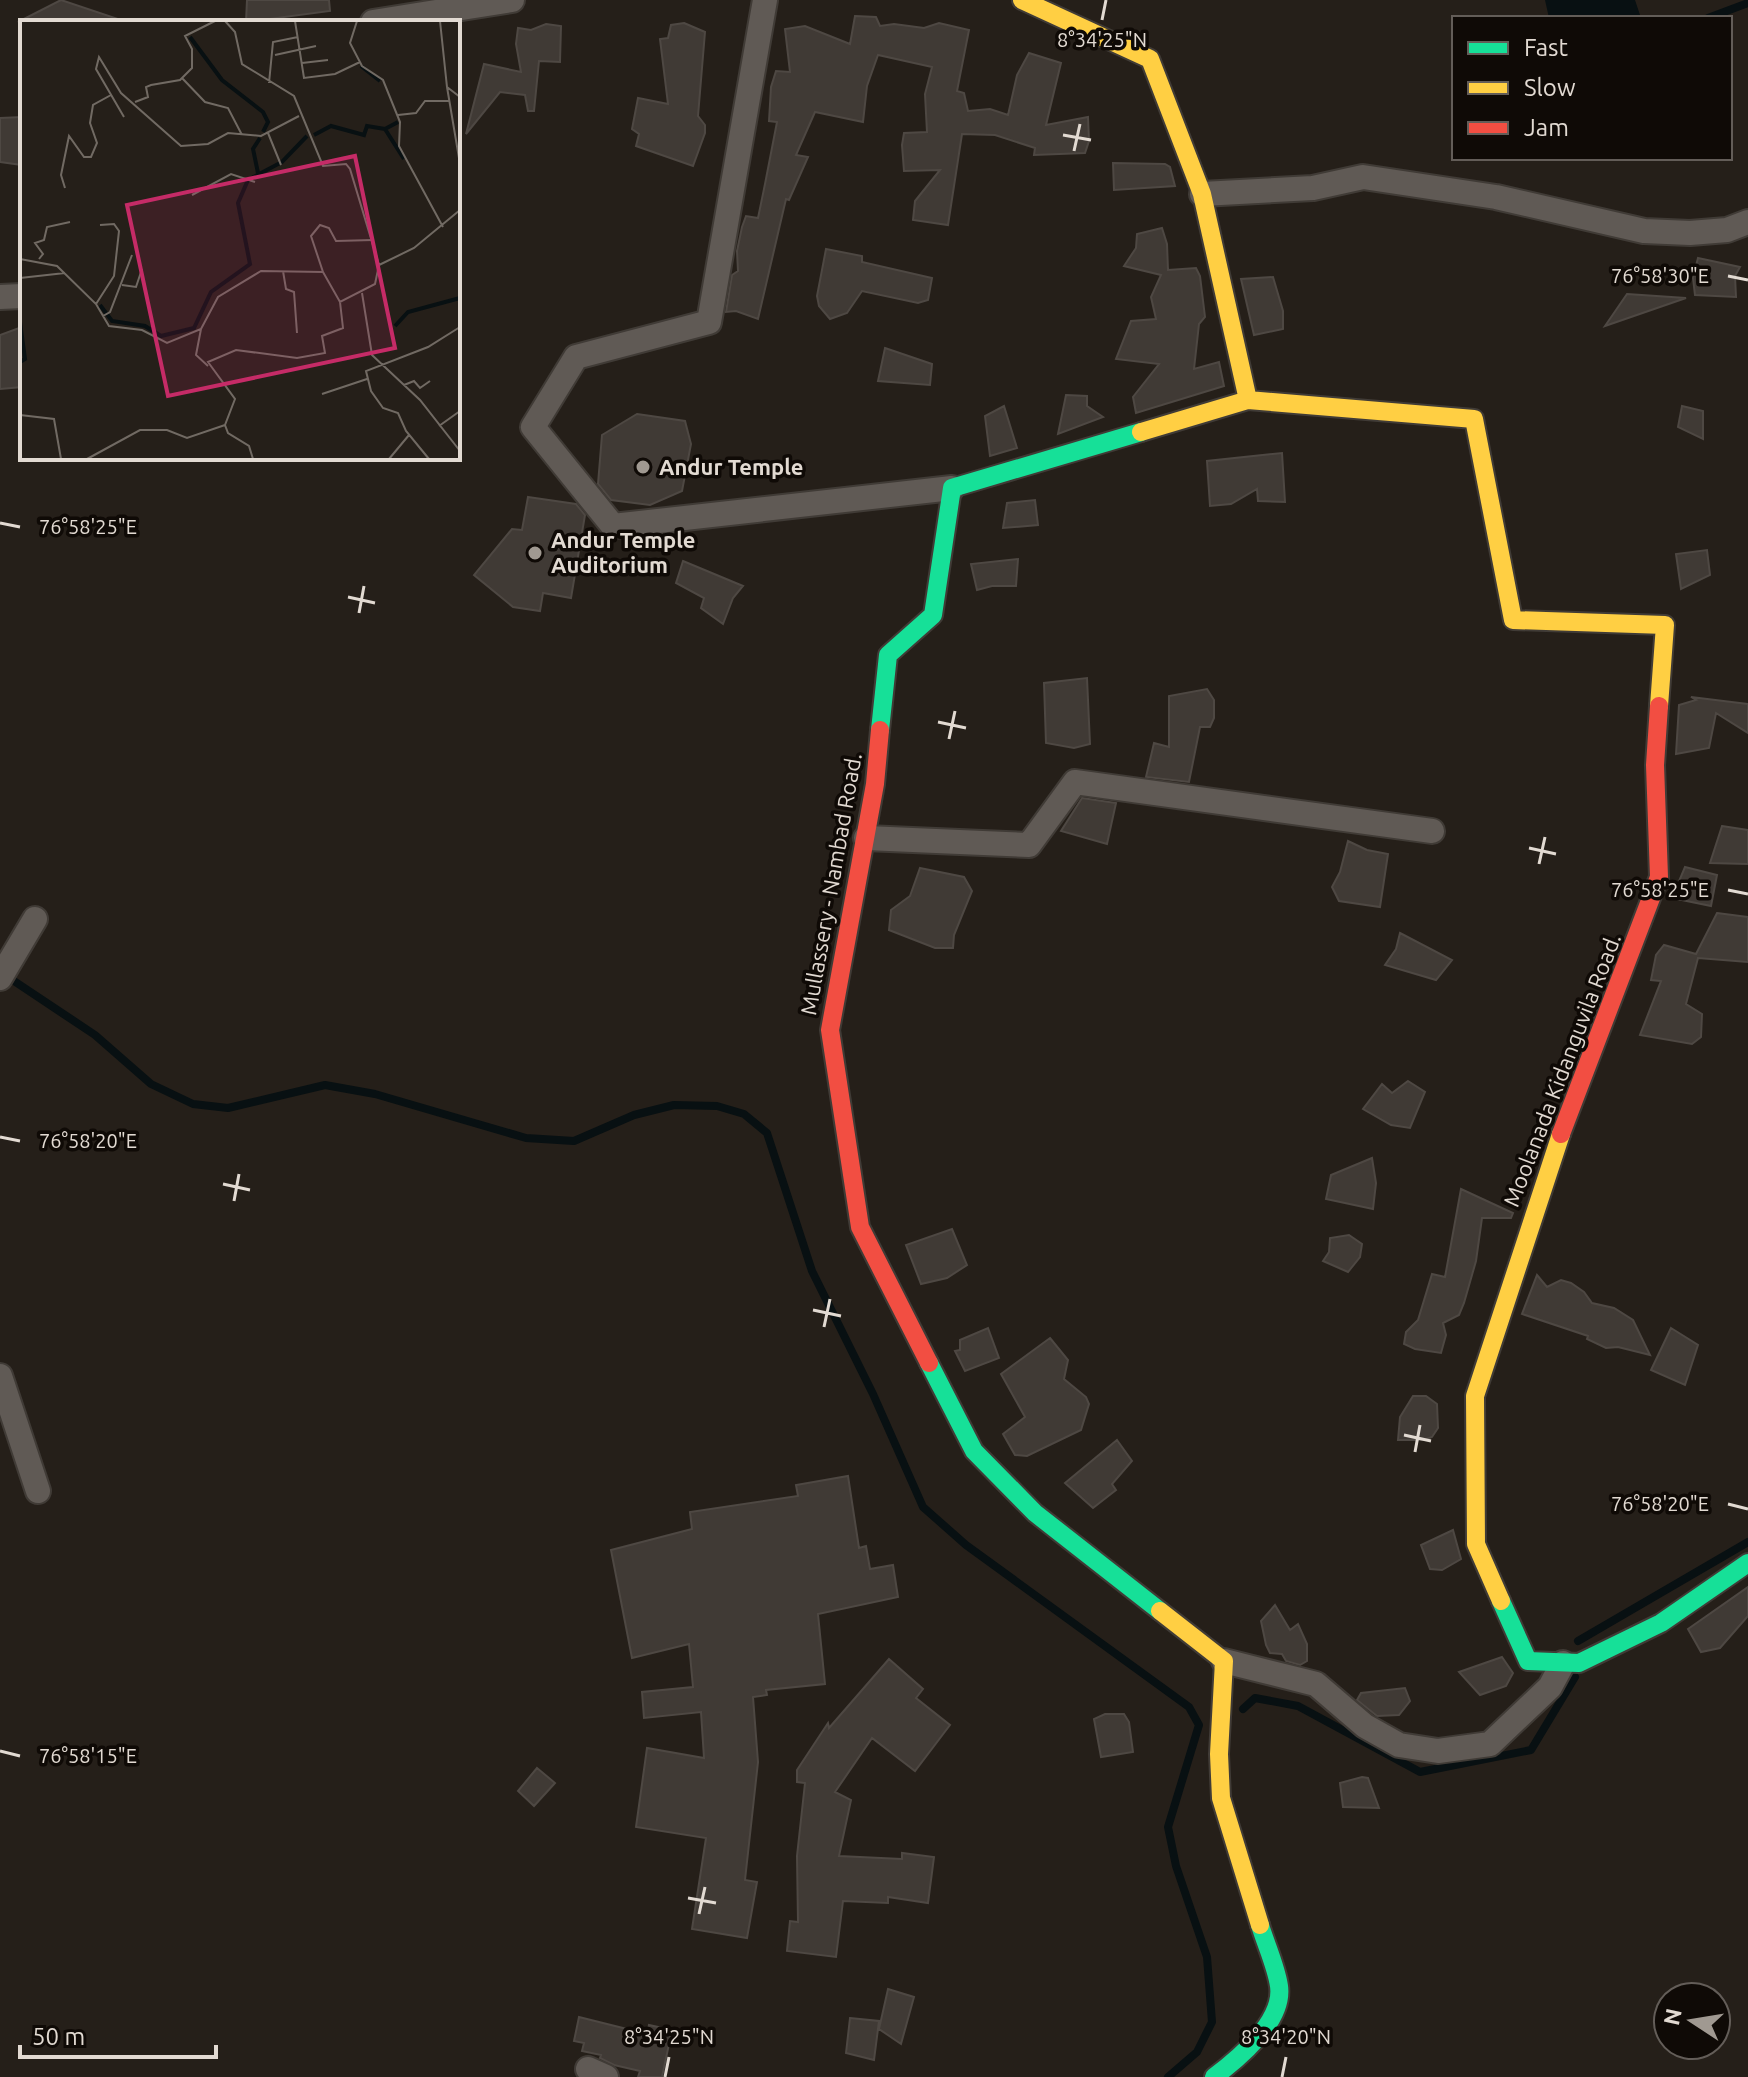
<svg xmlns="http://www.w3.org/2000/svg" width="1748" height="2077" font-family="Ubuntu,sans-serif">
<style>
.water{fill:#081012}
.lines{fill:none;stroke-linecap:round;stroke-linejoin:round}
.stream{stroke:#081012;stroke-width:8}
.building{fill:#403a35;stroke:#4e4843;stroke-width:2}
.street-casing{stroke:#403b36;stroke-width:28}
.fast-casing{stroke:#403b36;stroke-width:22}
.slow-casing{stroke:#403b36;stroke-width:22}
.jam-casing{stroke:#403b36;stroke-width:22}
.street{stroke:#605a55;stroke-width:24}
.fast{stroke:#16e098;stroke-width:18}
.slow{stroke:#ffcf43;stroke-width:18}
.jam{stroke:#f24e42;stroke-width:18}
.ticks{fill:none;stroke:#e2dad2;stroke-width:3}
.poi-dot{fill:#a09991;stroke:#0f0a06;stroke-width:3}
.labels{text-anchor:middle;stroke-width:7;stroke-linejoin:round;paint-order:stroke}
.poi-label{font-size:22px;font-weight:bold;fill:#e2dad2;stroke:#0f0a06;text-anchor:start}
.street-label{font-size:22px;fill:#e2dad2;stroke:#0f0a06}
.inset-river{fill:none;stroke:#081012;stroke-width:4}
.inset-road{fill:none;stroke:#716a63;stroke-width:2}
.view{fill:#c52b67;fill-opacity:0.15;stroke:#c52b67;stroke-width:4}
.inset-edge{fill:none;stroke:#e2dad2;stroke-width:4}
.ticks-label{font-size:20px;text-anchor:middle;fill:#e2dad2;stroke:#0f0a06;stroke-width:7;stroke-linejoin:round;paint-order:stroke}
</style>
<rect width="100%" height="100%" fill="#251f19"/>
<path class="water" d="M1545 0H1635L1641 18H1549Z"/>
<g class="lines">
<path class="stream" d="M1708 18 1748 3
M8 972 11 979 95 1035 151 1084 193 1104 228 1108 325 1085 375 1094 526 1138 574 1141 634 1115 674 1105 717 1106 744 1114 767 1133 812 1271 873 1394 923 1507 966 1545 1189 1707 1199 1725 1168 1827 1176 1866 1207 1957 1212 2022 1197 2052 1168 2077
M1578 1641 1748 1542
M1243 1709 1255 1698 1298 1706 1420 1772 1531 1750 1575 1677"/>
</g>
<path class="building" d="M61 0 121 20 120 22H18Z
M247 0H329L330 11 246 22Z
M855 16 876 17 880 26 894 24 924 28 939 23 969 30 957 91 964 93 968 111 990 109 1008 115 1017 75 1029 53 1061 63 1046 125 1088 117 1089 141 1085 153 1034 155 1035 148 995 135 962 134 948 225 913 220 915 201 940 170 904 171 902 145 904 133 927 132 925 94 932 67 878 55 867 86 863 122 815 112 796 155 808 157 789 200 786 199 758 319 736 311 726 312 732 275 738 271 737 251 742 227 746 216 758 218 765 184 777 122 769 121 771 87 776 71 790 72 785 29 805 26 850 44Z
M684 23 705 32 698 116 705 125V133L693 166 636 146 639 134 632 129 638 98 668 104 660 39 668 38 671 25Z
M546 24 561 26 560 62 539 61 534 111H528L525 95 500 92 466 134 484 64 521 72 516 44 518 28 531 30Z
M22 117V165L0 162V118Z
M1113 163 1165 164 1170 167 1175 186 1114 190Z
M1162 228 1167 244 1168 270 1196 268 1200 276 1205 317 1199 324 1194 369 1219 362 1224 386 1136 413 1133 397 1159 364 1116 359 1131 321 1156 319 1151 297 1161 275 1124 266 1136 248 1137 234Z
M826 249 862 256V262L932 278 928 300 918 303 862 291 847 313 830 319 819 306 817 296Z
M1698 258 1740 267 1735 276 1736 297 1695 295 1693 278Z
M1273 277 1283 311V329L1254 335 1241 279Z
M1627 294 1686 298 1605 326Z
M22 327V387L0 389V335Z
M885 348 932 364 930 385 878 381Z
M1066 395 1087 396V406L1103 417 1058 434Z
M1004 406 1017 448 990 456 985 416Z
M1682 406 1703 411V439L1678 427Z
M637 414 685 421 691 444 682 491 650 505 611 500 598 484 602 435Z
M1282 453 1285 502 1258 501 1257 489 1231 504 1210 506 1207 461Z
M528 497 576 504 585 515 571 598 543 593 540 611 513 607 474 575 512 529 522 530Z
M1035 500 1038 525 1003 528 1007 503Z
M1707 550 1710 575 1681 589 1676 554Z
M1018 559 1016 586H992L977 590 971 564Z
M683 561 743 586 733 598 723 624 701 608 704 598 676 583Z
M1087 678 1090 744 1074 748 1046 743 1044 683Z
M1207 689 1214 700V718L1210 727H1200L1189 782 1146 777 1154 743 1169 747V696Z
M1691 697 1748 704V733L1716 713 1709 748 1676 754 1679 705 1696 700Z
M1082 798 1116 803 1107 844 1061 831Z
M1722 826 1748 830V864L1710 863Z
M1348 841 1367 850 1388 854 1380 907 1339 901 1332 887 1340 872Z
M1685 867 1717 875 1711 906 1672 898Z
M920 868 964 877 972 891 954 935 953 948H935L889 930 891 910 910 896Z
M1717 913 1748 917V962L1698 958 1686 1004 1702 1014 1701 1037 1692 1044 1640 1035 1661 981 1651 980 1656 955 1664 945 1696 954Z
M1400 933 1452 960 1436 980 1385 965 1396 949Z
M1408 1081 1425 1092 1410 1128 1391 1125 1363 1109 1382 1084 1392 1093Z
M1372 1158 1376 1183 1373 1209 1326 1199 1331 1175Z
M1461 1189 1513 1213 1511 1218H1482L1476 1261 1464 1303 1459 1315 1443 1323 1446 1335 1441 1353 1415 1349 1404 1344 1406 1332 1418 1320 1432 1274 1445 1277Z
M952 1229 967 1265 947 1278 921 1284 906 1245Z
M1349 1235 1362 1244 1360 1257 1348 1272 1323 1261 1329 1252 1330 1238Z
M1537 1275 1547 1287 1561 1280 1571 1283 1584 1292 1592 1303 1614 1308 1633 1320 1650 1355 1618 1347 1606 1348 1587 1339 1588 1336 1522 1314Z
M988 1328 999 1358 965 1371 955 1351 960 1350V1340Z
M1671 1328 1698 1345 1685 1385 1651 1370Z
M1050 1338 1068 1360 1064 1379 1086 1397 1089 1404 1081 1430 1027 1456 1015 1455 1003 1434 1025 1417 1001 1374Z
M1413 1396H1426L1437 1404 1438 1428 1432 1437 1424 1440H1398L1400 1417Z
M1117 1440 1132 1461 1112 1484 1116 1490 1093 1508 1065 1483Z
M848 1476 859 1548 866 1546 870 1569 893 1565 898 1597 818 1614 825 1684 766 1690 767 1695 753 1697 758 1762 745 1880 757 1882 747 1938 692 1929 706 1838 636 1827 647 1748 704 1758 701 1712 644 1718 642 1692 693 1687 689 1644 632 1658 611 1550 692 1529 690 1512 798 1496 796 1485Z
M1453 1530 1461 1559 1442 1570 1430 1569 1421 1545Z
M1748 1587V1616L1720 1648 1701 1652 1688 1629Z
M1275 1605 1290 1630 1298 1624 1307 1644V1661L1300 1665 1286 1661 1282 1654 1270 1653 1266 1645 1261 1621Z
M1502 1657 1513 1673 1506 1686 1480 1695 1459 1672Z
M889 1659 923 1689 916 1698 950 1725 915 1771 872 1738 835 1792 851 1800 839 1856 902 1859V1853L934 1857 928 1903 888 1897V1903L843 1901 836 1957 787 1951 790 1921 798 1922 797 1856 805 1783 797 1782V1770L828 1723 829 1728Z
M1405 1688 1410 1701 1399 1715 1377 1716 1357 1700 1361 1693Z
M1105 1714H1124L1129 1722 1133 1752 1101 1757 1094 1719Z
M537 1768 555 1783 534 1806 518 1791Z
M1362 1777 1368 1778 1379 1808 1343 1807 1340 1783Z
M888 1989 914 1997 901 2044 879 2029Z
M579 2017 647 2034 649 2025 672 2030 662 2077H638L640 2071 614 2065 600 2058 601 2055 582 2051 584 2043 574 2041Z
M850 2018 879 2021 874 2060 846 2053Z"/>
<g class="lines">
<g class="street-casing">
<path id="street" d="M765 0 709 322 576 357 533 427 613 526 952 488
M373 22 512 0
M1202 194 1313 188 1363 177 1496 197 1644 231 1690 233 1727 230 1748 222
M0 297 22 296
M866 838 1029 845 1075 782 1432 831
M0 978 35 919
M0 1376 38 1491
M1224 1661 1316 1684 1365 1726 1399 1745 1438 1751 1490 1744 1550 1687 1563 1663
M588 2069 606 2077"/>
</g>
<g class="fast-casing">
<path id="fast" d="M880 730 888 655 933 615 952 488 1141 432
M929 1363 974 1451 1035 1513 1160 1611
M1501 1601 1528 1661 1579 1663 1661 1623 1748 1563
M1214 2077C1238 2059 1284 2021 1279 1986 1276 1966 1266 1945 1260 1925"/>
</g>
<g class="slow-casing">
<path id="slow" d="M1022 0 1150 59 1202 194 1248 400 1141 432
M1248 400 1474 419 1513 620 1665 625 1659 706
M1501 1601 1476 1544 1475 1396 1561 1134
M1160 1611 1224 1661 1219 1754 1221 1798 1260 1925"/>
</g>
<g class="jam-casing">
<path id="jam" d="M880 730 875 784 830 1030 860 1227 929 1363
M1561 1134 1659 877 1655 765 1659 706"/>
</g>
<use href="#street" class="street"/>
<use href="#fast" class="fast"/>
<use href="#slow" class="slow"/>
<use href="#jam" class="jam"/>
</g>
<path class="ticks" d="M1102 20 1106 0M1063 135 1091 140M1074 151 1080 124M1728 276 1748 280M0 523 20 527M348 597 375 603M359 613 364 586M938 722 966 728M949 739 955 711M1529 848 1556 854M1539 864 1545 837M1728 890 1748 894M0 1137 20 1141M223 1184 250 1190M234 1201 239 1174M813 1310 841 1316M824 1327 830 1299M1404 1435 1431 1441M1415 1452 1420 1425M1728 1504 1748 1509M0 1751 20 1756M688 1898 716 1903M699 1914 705 1887M665 2077 669 2057M1282 2077 1286 2057"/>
<g class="poi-dot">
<circle cx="643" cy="467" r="8"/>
<circle cx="535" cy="553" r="8"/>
</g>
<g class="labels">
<g class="poi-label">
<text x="659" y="475">Andur Temple</text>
<text x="551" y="548">Andur Temple<tspan x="551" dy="25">Auditorium</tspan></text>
</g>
<g class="street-label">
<text transform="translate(831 884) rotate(-80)" y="8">Mullassery - Nambad Road.</text>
<text transform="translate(1562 1070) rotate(-69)" y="8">Moolanada Kidanguvila Road.</text>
</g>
</g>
<g transform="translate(20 20)">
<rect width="440" height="440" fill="#251f19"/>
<path class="inset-river" d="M170 17 202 60 243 92 248 102 243 112M341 46 360 61M378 102 365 109 384 139M294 115 311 106 344 115 347 106 365 109M238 153 233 129 240 118M80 285 92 301 125 306 141 316 174 308 191 272 230 244 218 183 228 160 262 142 287 116M0 302 5 339 0 342M375 306 388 292 440 278"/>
<path class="inset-road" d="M205 1 215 12 222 44 274 76 303 146 326 144 330 149 359 245M275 1 284 58 315 54 340 42M337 1 330 23 342 46 363 60 380 102 379 126 423 207M420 1 427 67 440 77M255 35 296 26M282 43 308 40M162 58 185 82 208 88 222 115M249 63 253 22 278 17M427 67 440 144M115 82 128 77 126 67 131 65 160 60 172 48V29L165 16 195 1M378 95 396 93 405 81H429M104 97 76 49 79 37 101 73 161 126 188 124 208 113 241 116 279 96M248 113 261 145M45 168 41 155 49 116 64 137H71L77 123 70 103 73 85 91 75M172 175 211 154 235 162M0 239 37 246 76 284 89 306 122 310 147 323 181 309 198 277 241 251 303 252 320 282 355 264 359 245 394 228 440 190M19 239 23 234 15 223 24 220 27 207 50 202M263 251 266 269 274 272 277 313M303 252 291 216 300 205 309 208 316 221 353 220M0 258 45 253M102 265 116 267 122 249M342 273 352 335 400 380 440 431M76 284 94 256 99 211 94 204 80 205M83 296 90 292 112 235M181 309 176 335 188 346M384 365 394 361 400 368 410 361M302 374 347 359M0 395 34 399 41 439M419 406 440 391M67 439 120 410H147L167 418 205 405M233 439 229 426 208 413 205 405 215 379 188 342 216 330 277 338 305 333 302 316 323 308 320 282M369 439 389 415M409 439 386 411 378 393 363 388 351 371 346 351 408 327 440 307"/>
<path class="view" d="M335 136 375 328 148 376 107 185Z"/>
<rect width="440" height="440" class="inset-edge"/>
</g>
<g class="ticks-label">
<text x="1102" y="47">8°34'25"N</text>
<text x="1660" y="283">76°58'30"E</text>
<text x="88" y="534">76°58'25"E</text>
<text x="1660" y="897">76°58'25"E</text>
<text x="88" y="1148">76°58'20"E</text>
<text x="1660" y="1511">76°58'20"E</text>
<text x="88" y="1763">76°58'15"E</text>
<text x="669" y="2044">8°34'25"N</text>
<text x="1286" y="2044">8°34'20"N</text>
</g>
<rect x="1452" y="16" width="280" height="144" fill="#0f0a06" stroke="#635d58" stroke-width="2"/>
<rect x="1468" y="42" width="40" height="12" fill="#16e098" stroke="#635d58" stroke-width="2"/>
<text x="1524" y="56" font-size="24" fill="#e2dad2">Fast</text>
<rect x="1468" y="82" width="40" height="12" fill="#ffcf43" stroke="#635d58" stroke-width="2"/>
<text x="1524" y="96" font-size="24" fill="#e2dad2">Slow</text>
<rect x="1468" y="122" width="40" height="12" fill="#f24e42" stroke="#635d58" stroke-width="2"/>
<text x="1524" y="136" font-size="24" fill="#e2dad2">Jam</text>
<g transform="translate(1692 2021) rotate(282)"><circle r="38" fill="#0f0a06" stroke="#635d58" stroke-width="2"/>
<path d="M0-6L14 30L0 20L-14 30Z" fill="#a09991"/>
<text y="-12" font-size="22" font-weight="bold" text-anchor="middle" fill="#e2dad2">N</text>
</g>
<path d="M20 2045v12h196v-12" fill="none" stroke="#e2dad2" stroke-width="4"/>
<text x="32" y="2045" font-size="24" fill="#e2dad2" stroke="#0f0a06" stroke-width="6" paint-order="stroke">50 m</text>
</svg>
